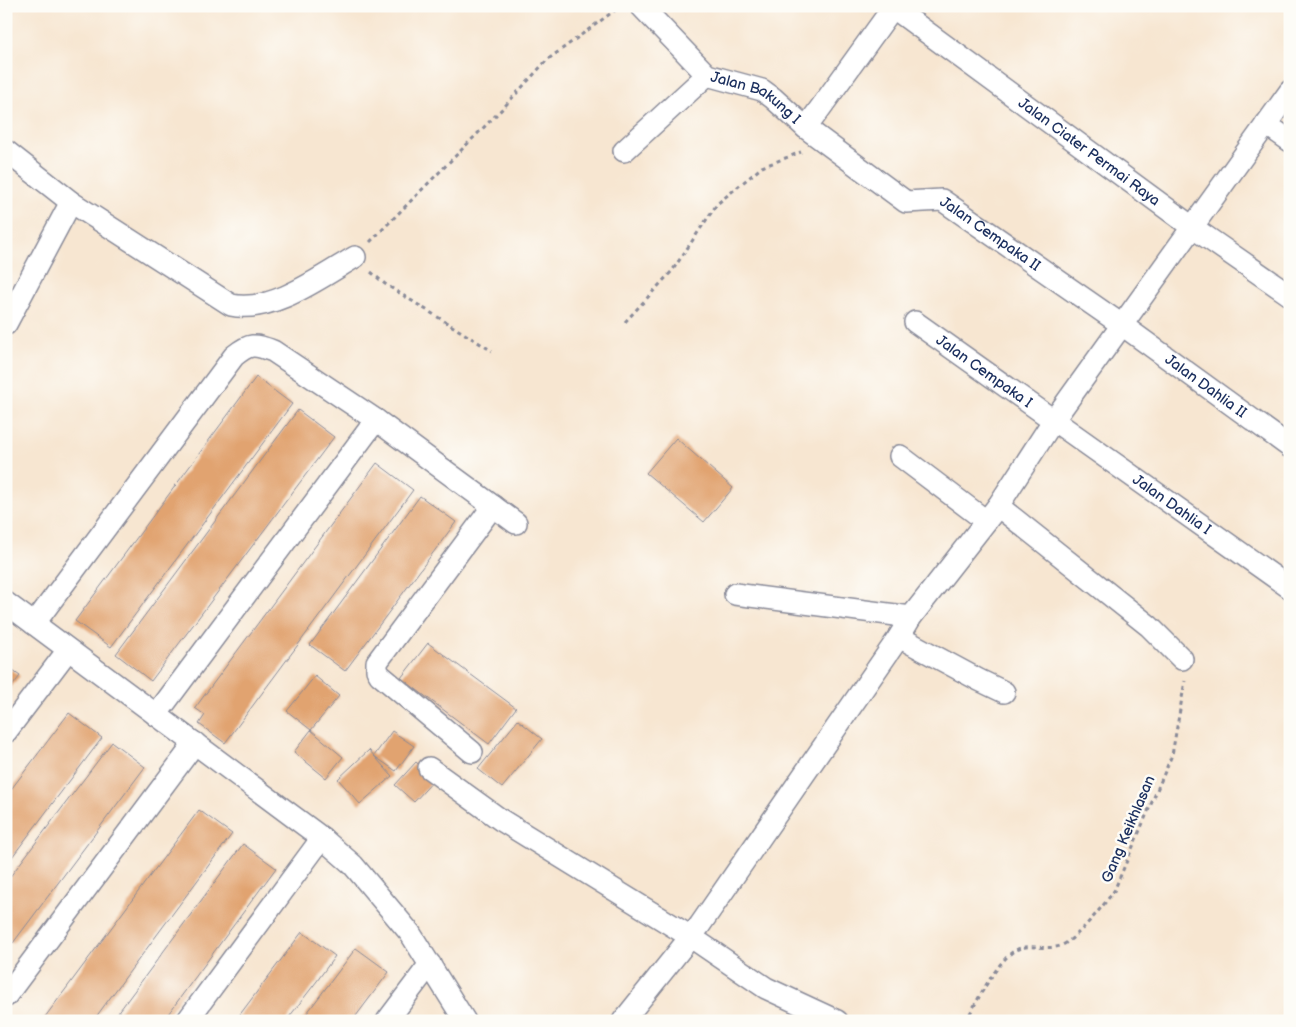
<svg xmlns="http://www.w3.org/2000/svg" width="1296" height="1027" font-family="'Balsamiq Sans',sans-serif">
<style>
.building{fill:#e1a36f}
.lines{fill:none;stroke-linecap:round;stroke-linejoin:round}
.street-casing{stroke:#898a98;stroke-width:24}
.path{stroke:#898a98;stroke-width:3;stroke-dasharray:4 4;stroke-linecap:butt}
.street{stroke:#fff;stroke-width:21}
.labels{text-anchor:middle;stroke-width:5;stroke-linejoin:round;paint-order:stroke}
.street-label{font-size:15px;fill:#1b2f5e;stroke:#fdfcf7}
</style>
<rect width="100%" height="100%" fill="#fdfcf7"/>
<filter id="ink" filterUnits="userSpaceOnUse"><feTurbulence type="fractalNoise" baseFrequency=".02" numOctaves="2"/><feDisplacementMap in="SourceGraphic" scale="10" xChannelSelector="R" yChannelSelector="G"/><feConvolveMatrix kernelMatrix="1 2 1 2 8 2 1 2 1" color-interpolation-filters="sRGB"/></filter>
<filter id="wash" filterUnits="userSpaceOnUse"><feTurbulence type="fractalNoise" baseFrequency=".0096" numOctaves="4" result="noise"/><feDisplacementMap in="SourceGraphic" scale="20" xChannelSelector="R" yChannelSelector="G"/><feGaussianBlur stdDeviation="1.12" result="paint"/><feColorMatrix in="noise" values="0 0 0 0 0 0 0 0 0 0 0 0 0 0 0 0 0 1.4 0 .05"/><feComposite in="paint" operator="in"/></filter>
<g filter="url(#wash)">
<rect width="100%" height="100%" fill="#f7e6d1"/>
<g id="blocks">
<path class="building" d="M256 377 292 404 111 647 75 621Z
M298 410 334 437 151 681 116 654Z
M676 438 733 488 704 522 646 473Z
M377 463 413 490 225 743 199 724 205 715 195 708Z
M420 496 456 522 345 671 310 645Z
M428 643 516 708 489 744 401 678Z
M6 666 20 676 6 694Z
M315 676 339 696 311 730 287 711Z
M69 713 102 738 6 865V796Z
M518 720 542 739 502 788 478 769Z
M311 730 343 757 326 778 294 752Z
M392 731 414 746 396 771 374 756Z
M112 742 145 767 13 943 6 938V882Z
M369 750 392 776 360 804 338 779Z
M416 762 435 779 414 802 395 785Z
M199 810 232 834 104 1006 93 1021H42Z
M243 844 276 868 222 941 163 1021H112Z
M302 932 335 956 317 981 286 1021H235Z
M356 948 389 972 356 1016 353 1021H301Z"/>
</g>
</g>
<g filter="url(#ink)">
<use href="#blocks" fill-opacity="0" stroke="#898a98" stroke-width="1"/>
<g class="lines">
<g class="street-casing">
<g id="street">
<path id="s1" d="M641 6 707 75 762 90 773 98 806 128 906 202 942 200 1122 325 1290 447"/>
<path id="s2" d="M891 6 1192 227 1290 295"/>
<path d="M1266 124 1290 141"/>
<path d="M806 128 894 6"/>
<path d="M6 151 71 202 231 305C271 314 321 277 355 257"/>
<path d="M624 151 707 75"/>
<path id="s3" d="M915 322 1290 588"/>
<path d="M6 324 71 202"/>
<path d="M900 456 986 521"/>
<path d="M998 506 1149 626 1182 659"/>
<path d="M735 594 911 617"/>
<path d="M6 603 322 838 353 865 410 933 465 1021"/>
<path d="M34 624 234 356C250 343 254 344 273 351L376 420 516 523"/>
<path d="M899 637 979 680 1004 692"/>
<path d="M156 715 376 420"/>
<path d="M6 732 68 650"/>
<path d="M472 752 380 675 377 670V662L493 506"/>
<path d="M429 768 501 820 691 937 766 988 837 1021"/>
<path d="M6 996 195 743"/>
<path d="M187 1021 322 838"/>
<path d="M387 1021 430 964"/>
<path d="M623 1021 700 925 899 637 911 617 998 506 1053 421 1290 91"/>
</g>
</g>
<path class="path" d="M370 242 504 107 547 60 618 8
M371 272 385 284 492 351
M625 322 672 271 717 204 762 167 801 152
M966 1021C977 1001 996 963 1014 951 1028 942 1045 951 1060 946 1076 940 1103 906 1114 891L1172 755 1185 681"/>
<use href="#street" class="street"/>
</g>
</g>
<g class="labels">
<g class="street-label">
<text dy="5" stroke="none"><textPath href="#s1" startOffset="150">Jalan Bakung I</textPath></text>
<text dy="5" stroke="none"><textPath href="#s2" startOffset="246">Jalan Ciater Permai Raya</textPath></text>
<text dy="5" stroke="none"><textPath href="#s1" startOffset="430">Jalan Cempaka II</textPath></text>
<text dy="5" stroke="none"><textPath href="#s3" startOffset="85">Jalan Cempaka I</textPath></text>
<text dy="5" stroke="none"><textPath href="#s1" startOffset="694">Jalan Dahlia II</textPath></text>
<text dy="5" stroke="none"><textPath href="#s3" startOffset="315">Jalan Dahlia I</textPath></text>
<text transform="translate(1128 829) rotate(-67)" y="5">Gang Keikhlasan</text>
</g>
</g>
<rect width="1296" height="1027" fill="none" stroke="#fdfcf7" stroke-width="25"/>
</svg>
